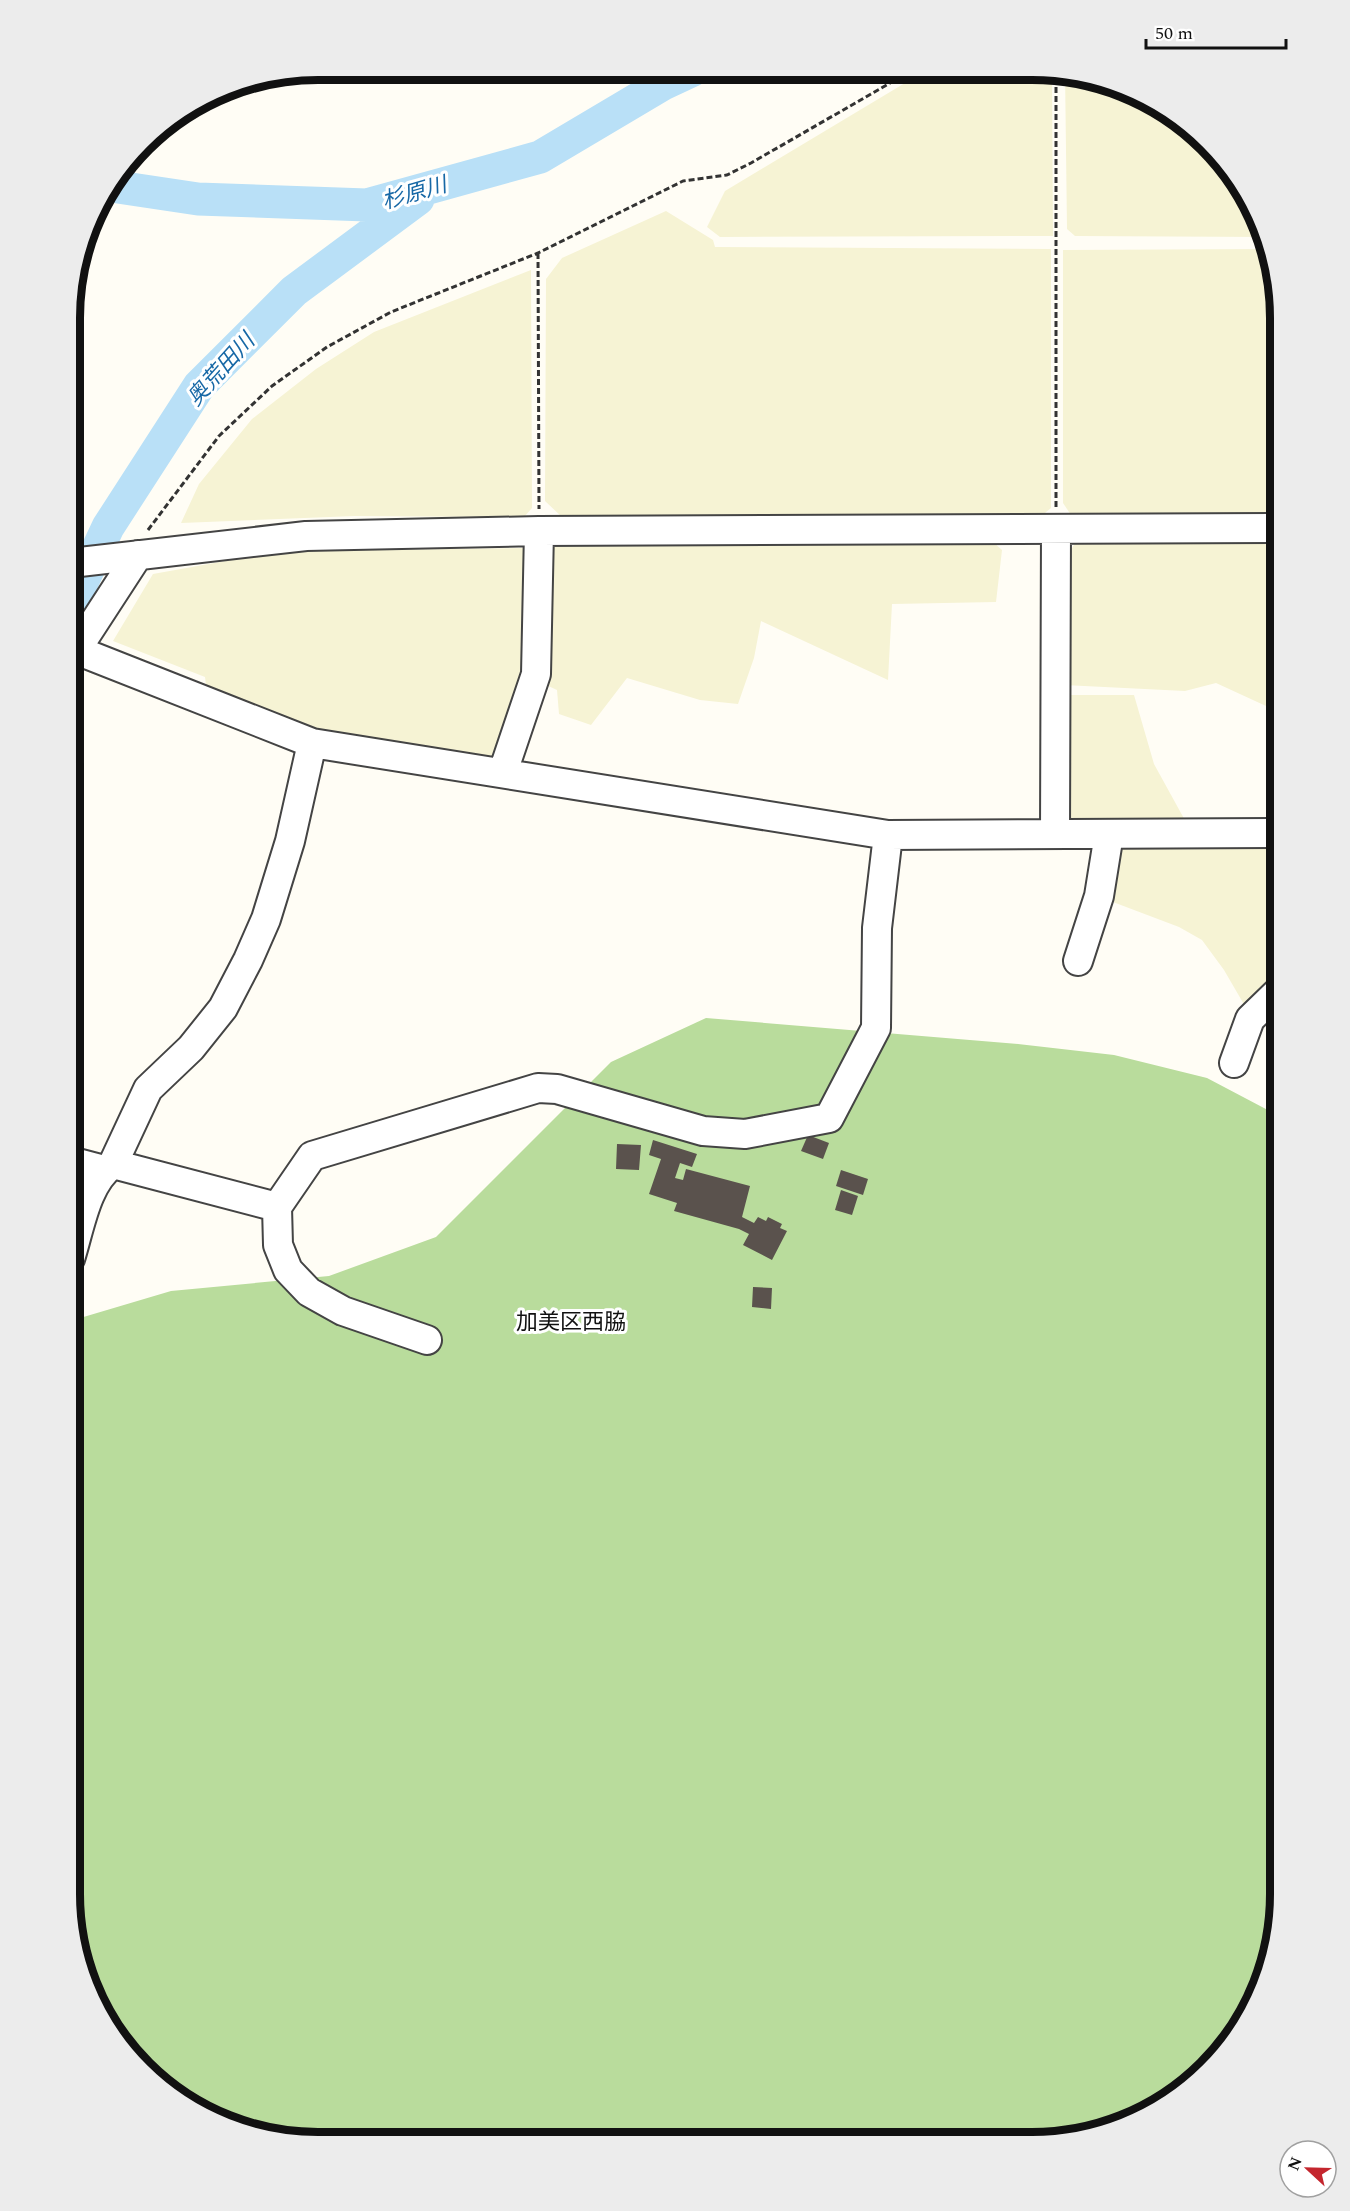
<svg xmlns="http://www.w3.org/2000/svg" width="1350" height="2211" font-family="Spectral,'Noto Sans JP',serif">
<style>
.farmland{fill:#f6f3d4}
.forest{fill:#b9dc9c}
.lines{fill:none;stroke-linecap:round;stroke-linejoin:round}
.river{stroke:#b9e0f7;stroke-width:33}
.building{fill:#5a524d}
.minor-casing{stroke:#444;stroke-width:32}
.path{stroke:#333;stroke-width:3;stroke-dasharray:6 3;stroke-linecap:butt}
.minor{stroke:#fff;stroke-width:28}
.labels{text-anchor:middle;stroke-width:6;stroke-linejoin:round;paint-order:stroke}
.water-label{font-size:22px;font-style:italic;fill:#1768a6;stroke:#fff}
.neighbourhood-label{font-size:22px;fill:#111;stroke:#fff}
.rim{fill:none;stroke:#111;stroke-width:8}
</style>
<rect width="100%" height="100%" fill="#fffdf5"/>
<path class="farmland" d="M925 71H1052L1053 236 720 237 707 227 725 191Z
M1065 71 1128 88 1184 121 1230 167 1262 223 1265 237 1075 236 1067 229Z
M666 211 713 240 715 247 1051 249V508L1040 517 563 518 545 501 546 279 562 258Z
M1267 249 1281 318V517H1080L1071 515 1063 503V250Z
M531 270 532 508 524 517 355 516 181 523 199 484 252 419 316 369 374 332Z
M993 542 1002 550 996 602 892 604 888 680 761 621 754 658 738 704 700 700 627 678 591 725 559 714 557 690 544 684 551 550 556 546Z
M1281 542V713L1216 683 1185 691 1064 685 1067 557 1075 543Z
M526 548 532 666 491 758 358 738 269 718 207 693 205 677 113 641 153 574 281 551Z
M1062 695H1134L1154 764 1187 824 1061 823Z
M1281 842V973L1272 995 1249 1013 1224 970 1202 940 1179 927 1105 899 1114 843Z"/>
<path class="forest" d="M706 1018 1018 1044 1114 1055 1207 1078 1281 1117 1280 1910 1268 1974 1230 2044 1184 2090 1127 2123 1033 2142 286 2140 222 2123 166 2090 120 2044 88 1988 69 1893 70 1321 171 1291 329 1276 436 1237 611 1062Z"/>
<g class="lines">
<path class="river" d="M111 186 198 199 367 205 540 157 663 84 693 70
M71 606 108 527 199 386 294 291 418 199"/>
</g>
<path class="building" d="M808 1135 829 1143 823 1159 801 1151Z
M653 1140 697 1154 692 1167 680 1163 675 1178 683 1180 686 1169 750 1186 742 1217 754 1223 758 1217 766 1221 768 1217 782 1224 780 1228 787 1231 772 1260 743 1245 749 1234 739 1229 674 1211 677 1203 649 1194 661 1159 649 1155Z
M617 1144 641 1145 639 1170 616 1169Z
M841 1170 868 1179 863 1195 836 1186Z
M841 1190 858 1196 852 1215 835 1210Z
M753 1287 772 1288 771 1309 752 1307Z"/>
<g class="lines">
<g class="minor-casing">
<path id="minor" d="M71 563 306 536 539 531 1281 528
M71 648 312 743 888 835 1281 833
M71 658 138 555
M503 772 536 674 539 531
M1055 834 1056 530
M1078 961 1099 896 1109 834
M1234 1063 1250 1019 1281 989
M70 1161 104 1170
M113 1164 277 1207
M70 1259C80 1228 86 1183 113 1164L148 1089 191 1048 223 1008 248 960 266 919 290 841 312 743
M427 1340 343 1311 309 1292 288 1270 278 1245 277 1207 312 1156 538 1088 557 1089 703 1131 745 1134 829 1118 876 1028 877 928 888 835"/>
</g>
<path class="path" d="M538 253 539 509
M1056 507V71
M148 530 219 436 272 386 327 347 391 312 538 253 683 181 727 175 751 163 911 71"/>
<use href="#minor" class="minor"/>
</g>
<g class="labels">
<g class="water-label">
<text transform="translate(414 192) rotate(-16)" y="8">杉原川</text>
<text transform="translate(220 369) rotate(-48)" y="8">奥荒田川</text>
</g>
<g class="neighbourhood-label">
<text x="571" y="1329">加美区西脇</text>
</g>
</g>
<path d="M0 0H1350V2211H0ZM318 80H1032A238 238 0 0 1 1270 318V1894A238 238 0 0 1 1032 2132H318A238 238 0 0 1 80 1894V318A238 238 0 0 1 318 80Z" fill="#ececec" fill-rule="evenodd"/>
<path class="rim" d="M318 80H1032A238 238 0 0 1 1270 318V1894A238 238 0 0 1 1032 2132H318A238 238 0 0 1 80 1894V318A238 238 0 0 1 318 80Z"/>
<g transform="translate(1308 2169) rotate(292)"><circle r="28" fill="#ffffff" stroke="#a0a0a0" stroke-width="1.5"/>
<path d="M0-4.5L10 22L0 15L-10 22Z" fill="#c4262e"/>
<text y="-9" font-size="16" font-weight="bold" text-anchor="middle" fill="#111111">N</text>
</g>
<path d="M1146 39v9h140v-9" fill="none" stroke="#111111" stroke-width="3"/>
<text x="1155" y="39" font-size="18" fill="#111111" stroke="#ffffff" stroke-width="4.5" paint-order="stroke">50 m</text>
</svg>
